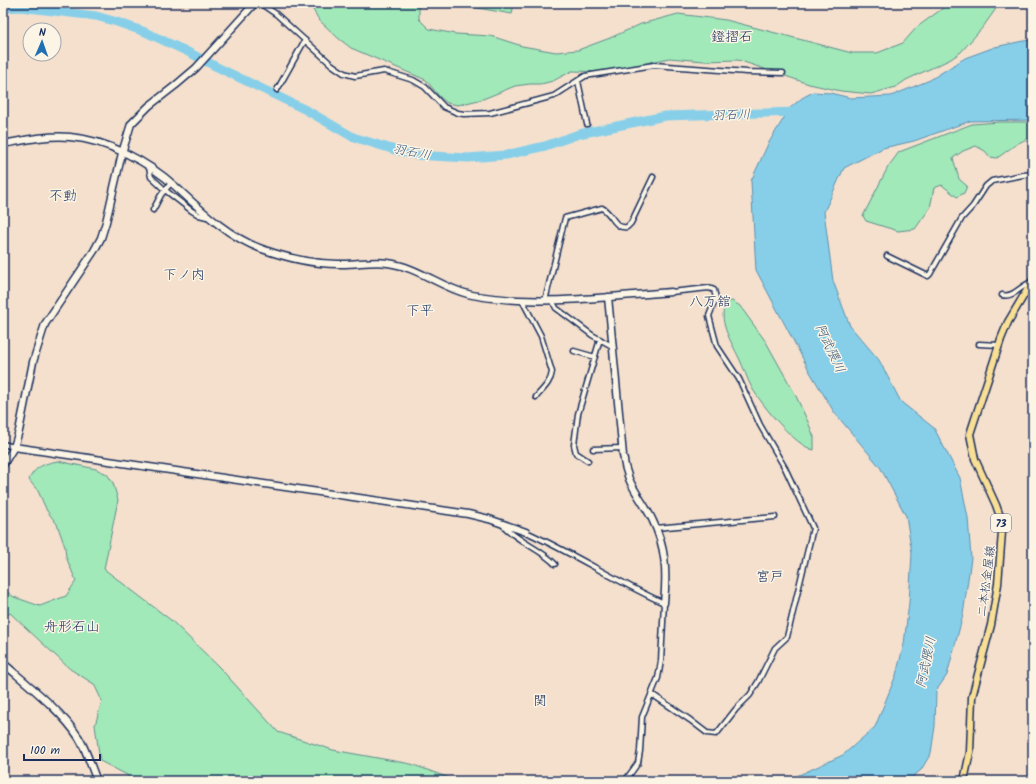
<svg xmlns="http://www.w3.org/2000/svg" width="1036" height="784" font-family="Kalam,'Klee One',sans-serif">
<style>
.green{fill:#a1e9b8;stroke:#5e8c8b}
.water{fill:#87cfe9;stroke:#5c8fb1}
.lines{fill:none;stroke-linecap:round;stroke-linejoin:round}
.river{stroke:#87cfe9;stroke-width:9}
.street-casing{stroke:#1b2f5e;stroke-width:7}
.secondary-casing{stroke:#1b2f5e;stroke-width:9}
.primary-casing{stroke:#1b2f5e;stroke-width:9}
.street{stroke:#fcf5e5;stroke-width:4}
.secondary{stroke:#fcf5e5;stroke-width:6}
.primary{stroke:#f9df96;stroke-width:6}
.labels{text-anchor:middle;stroke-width:3;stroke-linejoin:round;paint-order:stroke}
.shield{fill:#fcf5e5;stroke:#5e6a86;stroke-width:1}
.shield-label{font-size:11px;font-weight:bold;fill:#1b2f5e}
.street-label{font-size:12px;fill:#1b2f5e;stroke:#fcf5e5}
.water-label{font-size:13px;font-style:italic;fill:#365781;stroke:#fcf5e5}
.quarter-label{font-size:14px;fill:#1b2f5e;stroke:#fcf5e5}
</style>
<rect width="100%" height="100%" fill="#f4e0cd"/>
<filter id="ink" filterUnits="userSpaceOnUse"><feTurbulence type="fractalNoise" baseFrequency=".025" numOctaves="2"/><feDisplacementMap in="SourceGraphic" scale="8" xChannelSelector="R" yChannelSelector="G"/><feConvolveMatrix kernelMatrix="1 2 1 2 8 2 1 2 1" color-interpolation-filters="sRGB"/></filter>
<g filter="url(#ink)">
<path class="green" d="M309 3H419V19L429 29 456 34 491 36 522 46 556 52 578 50 610 38 641 24 678 14 726 20 852 53H877L903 43 917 27 950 3H998L995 10 983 27 961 52 951 59 906 80 896 87 871 94 841 91 809 84 738 60 704 61 669 58 608 72 572 71 553 81 541 84H530L515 86 483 99 458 105 447 103 438 95 426 80 351 48 338 38 319 20Z
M449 3H514L512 14Z
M999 122H1033V138C1020 139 1008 151 997 158L990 157 985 151 976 146 963 151 953 158 959 179 967 186 964 193 957 197 942 185 934 188 930 208 915 229 898 231 866 221 863 216 888 167 899 152 972 124Z
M727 301H732L740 306 766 342 795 394 808 422 814 437V450C795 446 762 405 752 388 747 379 744 368 739 358 731 341 716 319 727 301Z
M58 461 96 469 107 474 113 483 118 500 104 569 172 621 220 668 278 732 333 750 411 764 452 779 454 781H131L127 775 100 761 95 725 102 701 94 684 70 669 10 613 3 618V589L14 597 40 606 66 596 76 581 66 557 65 547 57 524 47 511 38 491 29 480C34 467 45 463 58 461Z"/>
<path class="water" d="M1033 40V120L970 121 914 141 883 148 844 168 824 212 833 281 850 326 879 360 901 402 934 428 960 478 968 518 971 558 963 615 947 675 936 691 935 726 931 753 921 770 908 781H786L843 755 875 727 896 675 904 644 909 603 912 553 906 516 880 467 834 412 810 372 756 270 751 181 768 144 790 108 802 98 813 92 830 93 851 98 891 96 930 80 965 58 995 47 1023 41Z"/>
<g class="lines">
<path class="river" d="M3 8 20 7 96 16 117 22 145 32 188 52 217 67 306 110 353 137 395 150 415 155 468 158 506 155 545 146 579 134 665 116 798 112"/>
<g class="street-casing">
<path id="street" d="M260 3 276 14 331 64 344 73 355 76 384 71 413 80 425 87 444 107 458 113 464 114 490 113 554 96 585 76 654 65 747 72 783 73
M578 81 587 124
M277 90 305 40
M149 167 151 177 165 190 192 211 199 215 207 217
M153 210 161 195 171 183
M887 256 928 276 930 274 962 218 973 206 986 186 992 181 1023 175 1033 174
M1002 295C1014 298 1021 285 1032 282
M522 300 541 336 552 372C551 382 543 389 536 397
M552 300 556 308 592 335 612 346
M545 301 565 218 602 208C612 213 615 230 627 227L631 223 653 177
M979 344 999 345
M574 351 595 357
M3 444 14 447
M593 449 622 448
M588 461 576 453 574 445 578 414 600 339
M503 525C517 542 540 548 555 564
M656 528 775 517
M526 532C573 553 617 582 664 603L661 661 658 678 642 717 640 751 638 763 625 781
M653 695 690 720 707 733 716 734 718 732 736 709 750 695 758 682 775 648 787 637 813 528 785 468 760 425 739 379 717 346 709 316 716 298 714 290 709 288 671 292"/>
</g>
<g class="secondary-casing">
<path id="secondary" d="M3 144C25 140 48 135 70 137 107 140 149 162 176 187 202 211 227 236 262 249 287 258 312 264 338 264 355 265 372 260 388 263 418 267 440 287 468 294 484 298 501 299 518 300 569 302 620 296 671 292
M608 297 623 455C624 463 626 471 629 479 635 493 645 505 652 519 666 547 667 572 664 603
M14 447 468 514 489 519 526 532
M3 465 14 447 19 431 33 362 45 324 94 251 101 238 106 222 122 153 131 124 149 106 176 85 196 68 255 3
M3 663C27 684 62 711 79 738 87 751 91 767 97 781"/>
</g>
<g class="primary-casing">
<path id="primary" d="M964 781 970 752 972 697 991 625 998 584 1002 532 1001 519 996 505 975 459 970 434 1001 339 1008 322 1033 280"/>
</g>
<use href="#street" class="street"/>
<use href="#secondary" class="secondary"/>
<use href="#primary" class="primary"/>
</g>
</g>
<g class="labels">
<rect class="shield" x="991" y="514" width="20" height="18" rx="3"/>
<g class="shield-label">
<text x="1001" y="527">73</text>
</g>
<g class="street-label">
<text transform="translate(986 581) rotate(-83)" y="4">二本松金屋線</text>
</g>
<g class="water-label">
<text transform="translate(731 114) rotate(-2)" y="5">羽石川</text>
<text transform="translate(412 151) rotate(11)" y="5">羽石川</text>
<text transform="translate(831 348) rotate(65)" y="5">阿武隈川</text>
<text transform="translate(925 662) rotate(-78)" y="5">阿武隈川</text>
</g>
<g class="quarter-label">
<text x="732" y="41">鐙摺石</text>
<text x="63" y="200">不動</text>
<text x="184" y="279">下ノ内</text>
<text x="710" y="306">八万舘</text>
<text x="420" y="315">下平</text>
<text x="770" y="581">宮戸</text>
<text x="72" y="631">舟形石山</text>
<text x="540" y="705">関</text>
</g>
</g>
<rect width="1036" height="784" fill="none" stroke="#fcf5e5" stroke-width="16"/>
<rect x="8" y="8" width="1020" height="768" fill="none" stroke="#1b2f5e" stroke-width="1.5" filter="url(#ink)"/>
<g transform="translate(42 42) rotate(2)"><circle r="19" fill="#fcf5e5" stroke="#a2a6af"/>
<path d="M0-3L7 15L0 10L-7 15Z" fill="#1f6fb2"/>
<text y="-6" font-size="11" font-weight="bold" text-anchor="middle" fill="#1b2f5e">N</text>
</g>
<path d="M24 754v6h76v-6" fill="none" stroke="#1b2f5e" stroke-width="2"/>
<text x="30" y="754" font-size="12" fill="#1b2f5e" stroke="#fcf5e5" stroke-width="3" paint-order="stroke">100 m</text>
</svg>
